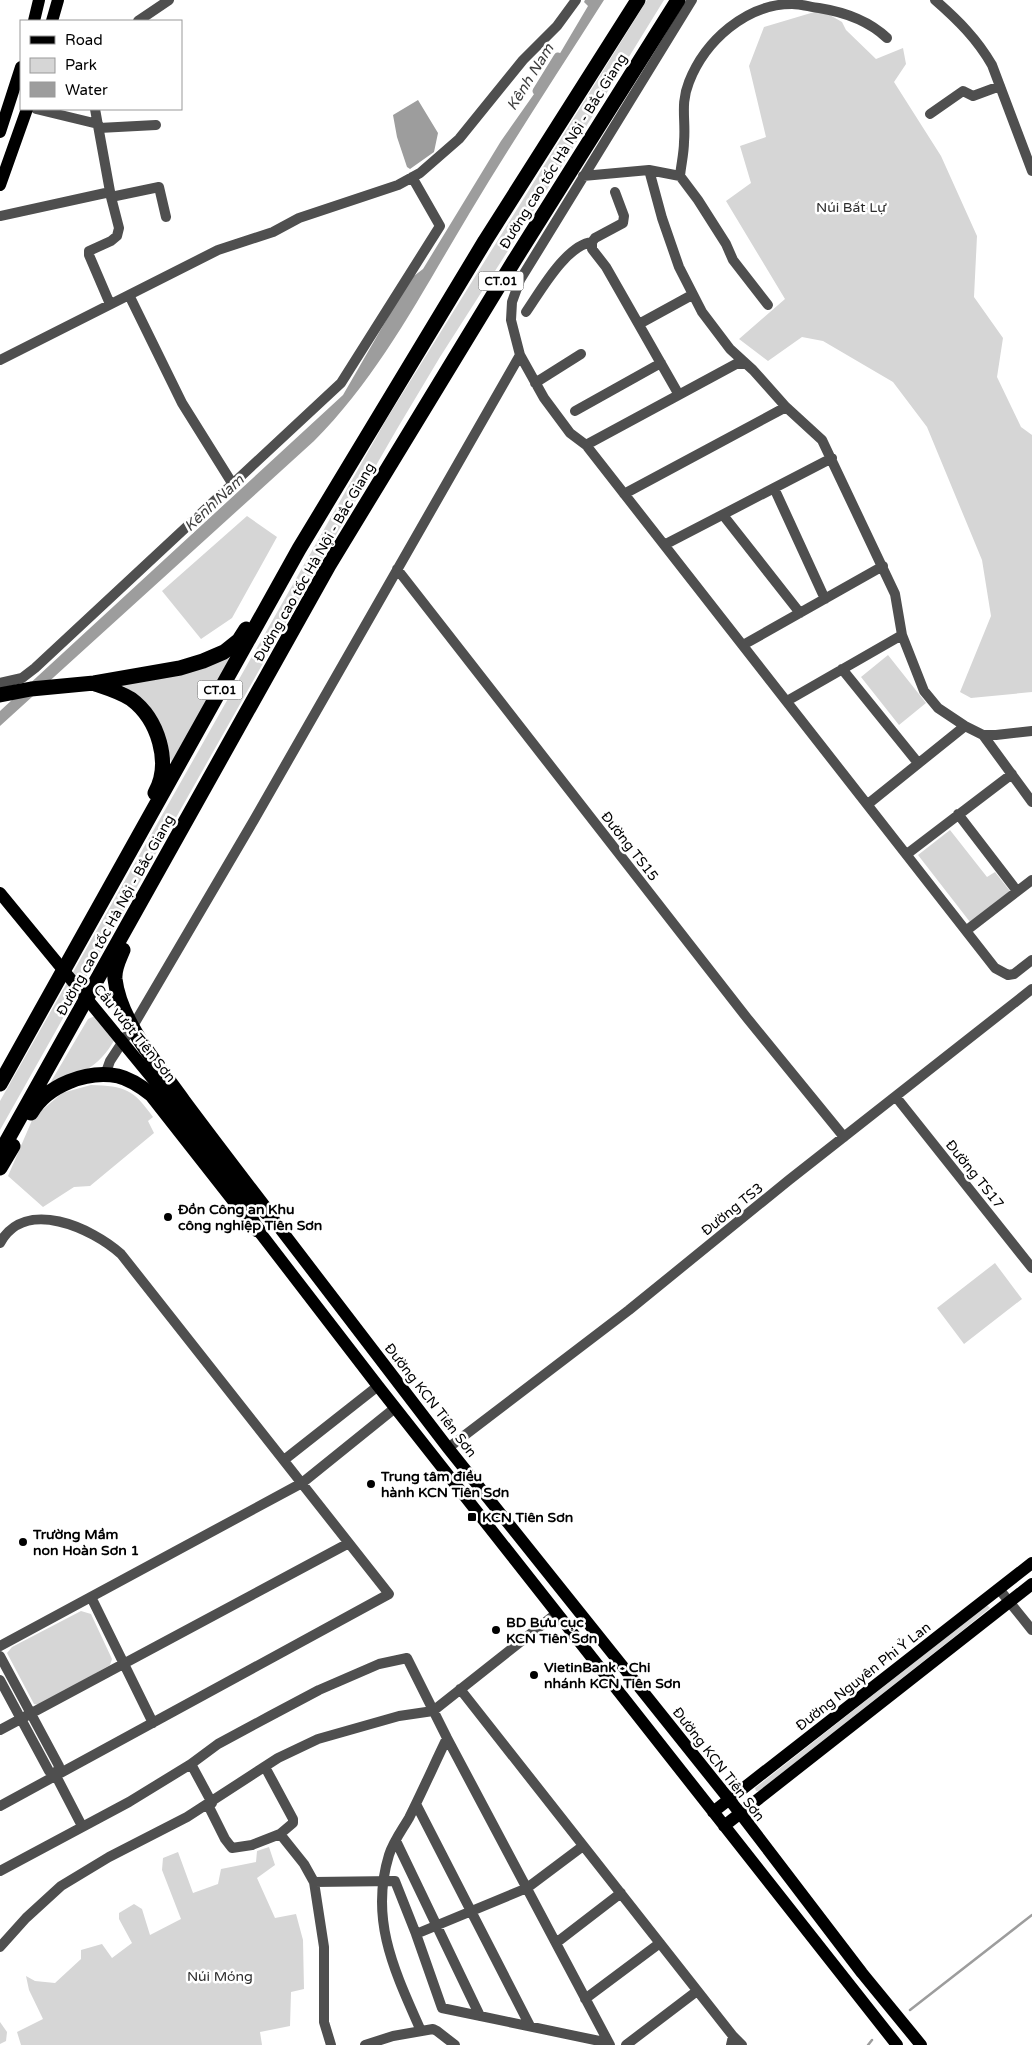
<svg xmlns="http://www.w3.org/2000/svg" width="1032" height="2045" font-family="'Varela Round',sans-serif">
<style>
.green{fill:#d6d6d6}
.water{fill:#9d9d9d}
.lines{fill:none;stroke-linecap:round;stroke-linejoin:round}
.stream{stroke:#9d9d9d;stroke-width:2.5}
.canal{stroke:#9d9d9d;stroke-width:9}
.minor{stroke:#4f4f4f;stroke-width:10}
.major{stroke:#000;stroke-width:12}
.highway{stroke:#000;stroke-width:15}
.poi-dot{fill:#000;stroke:#fff;stroke-width:2}
.labels{text-anchor:middle;stroke-width:5;stroke-linejoin:round;paint-order:stroke}
.shield{fill:#fff;stroke:#4c4c4c;stroke-width:1}
.shield-label{font-size:12px;font-weight:bold;fill:#000}
.street-label{font-size:14px;fill:#000;stroke:#fff}
.park-label{font-size:14px;fill:#2d2d2d;stroke:#fff}
.poi-label{font-size:14px;font-weight:bold;fill:#000;stroke:#fff;text-anchor:start}
.water-label{font-size:15px;font-style:italic;fill:#3e3e3e;stroke:#fff}
</style>
<rect width="100%" height="100%" fill="#fff"/>
<path class="green" d="M647 0H664L550 185 440 357 397 429 302 594 0 1130V1101L386 420Z
M821 10 842 22 846 30 876 59 903 48 906 64 894 82 941 156 977 236 974 297 1003 338 997 377 1021 427 1032 435V692L971 698 960 692 991 616 982 560 927 427 893 382 823 341 802 337 768 361 739 339 785 299 726 201 751 183 740 146 766 137 749 66 764 27Z
M247 516 277 537 232 618 201 639 162 591Z
M240 647 172 768C164 723 158 709 119 683Z
M888 655 926 703 899 725 861 677Z
M950 830 987 877 995 872 1010 891 970 922 918 855Z
M95 1016 115 1039C97 1070 81 1073 49 1085L88 1019Z
M91 1085C125 1086 133 1089 153 1117L148 1121 154 1133 90 1186 74 1187 43 1207 8 1176 33 1118 62 1093Z
M995 1263 1022 1299 964 1344 937 1308Z
M987 1605 990 1608 963 1630 759 1791H756L755 1788Z
M81 1611 91 1614 112 1659 110 1665 40 1705 34 1704 7 1653 12 1647Z
M269 1847 275 1865 257 1878 275 1918 296 1914 303 1940 304 1989 291 1992 290 2026 260 2032 262 2045H21L17 2032 43 2019 29 1990 26 1976 35 1981 55 1983 81 1959V1950L102 1944 112 1958 132 1943 119 1919V1913L134 1904 142 1909 150 1935 181 1919 162 1870 163 1858 178 1852 193 1893 218 1884 221 1869 256 1862 257 1851Z
M0 2022 7 2032 6 2041 0 2044Z"/>
<path class="water" d="M585 0H604C559 71 512 142 469 214 422 292 379 376 314 441L0 726V711L343 395 410 279 423 269 501 141 546 77 588 6 584 2Z
M418 100 438 133 434 152 410 169 407 167 397 137 393 115Z"/>
<g class="lines">
<path class="stream" d="M910 2010 1032 1915
M868 2045 872 2040"/>
<path class="canal" d="M537 91 558 57"/>
<path class="minor" d="M692 0 520 280 512 302 511 320 520 355 544 398 570 433 586 445 995 968 1008 975 1014 974 1032 960
M935 0C958 20 977 39 992 65L1032 171
M138 21 169 0
M36 109 98 124
M95 109 111 197 119 228 117 236 111 241 89 251V255L110 304
M930 114 963 91 973 96 1000 86
M99 128 156 125
M649 170 662 218 679 267 702 312 730 349 753 370 786 407 822 440 895 594 902 635 924 691 938 708 965 726 983 735H996L1032 731
M583 176 649 170 680 176 698 200 726 244 733 260 768 305
M680 176C681 165 684 153 684 142 686 120 680 104 689 82 705 41 746 4 792 4 801 4 810 7 819 8 844 12 868 20 887 38
M615 192 624 216 623 223 595 238 592 242V249L606 267 679 395
M111 197 159 187 166 217
M0 216 110 192
M129 295 182 403 232 483
M526 312C540 292 566 245 592 242
M639 324 692 295
M0 360 218 250 273 232 299 218 398 185 420 173 459 139 523 60 557 26 576 0
M535 383 581 354
M575 411 661 363
M586 445 736 364H744
M774 488 825 599
M624 494 786 407
M723 515 800 613
M664 545 832 458
M397 569 747 1018 844 1137
M743 645 883 566
M842 669 918 763
M0 683 22 678 35 668 341 383 440 226 412 177
M787 701 902 635
M983 735 1032 802
M868 804 965 726
M958 814 1017 891
M907 854 1012 774
M967 930 1032 880
M105 1075 110 1061 133 1026 254 820 520 355
M896 1097 1032 1268
M0 1243C25 1197 92 1228 121 1254L389 1594 0 1806
M448 1448 629 1310 789 1180 1032 989
M284 1460 378 1386
M999 1589 1032 1630
M91 1597 153 1723
M0 1646 302 1483 395 1408
M0 1656 59 1766 56 1776
M0 1680 49 1771 56 1776 82 1826
M460 1689 733 2036 731 2045
M0 1730 349 1543
M191 1764 212 1803
M265 1767 293 1819V1823L280 1834
M416 1804 530 2026
M208 1805 225 1839 232 1848 252 1845 280 1834 304 1864 314 1882 324 1947V2022L331 2045
M396 1841 480 2016
M0 1871 129 1802 191 1764 218 1744 270 1716 319 1690 379 1664 407 1658 447 1738 610 2045
M314 1882 395 1881 416 1934 442 2008 609 2043
M416 1934 527 1888 583 1846
M556 1943 621 1893
M0 1947 26 1918 61 1886 109 1857 187 1817 278 1758 318 1739 399 1716 433 1711 557 1613
M585 1999 660 1943
M421 2031C395 1972 369 1920 389 1855 393 1842 402 1830 409 1818 422 1792 434 1765 447 1738
M733 2036 742 2045
M365 2045 393 2036 433 2029 437 2031 455 2045
M626 2045 697 1991"/>
<path class="major" d="M34 21 39 0
M52 21 58 0
M0 132 21 67
M0 185 27 109
M0 893 170 1100 241 1194 258 1230 378 1386 897 2045
M265 1213 272 1218 448 1448 740 1813 862 1973 921 2045
M713 1812 1032 1563
M724 1826 1032 1584"/>
<path class="highway" d="M95 684C107 688 120 692 131 699 158 719 172 763 155 793
M0 695 31 689 94 683 180 668 203 661 224 652 239 640 246 629
M123 950C119 960 114 968 115 979 120 1022 160 1068 184 1102 213 1141 243 1180 272 1218
M0 1084 299 549 485 241 638 0
M31 1113C47 1085 87 1070 118 1076 131 1079 142 1087 152 1095L258 1230
M0 1153 329 565 514 261 678 0
M0 1168 13 1146"/>
</g>
<g class="poi-dot">
<circle cx="168" cy="1217" r="5"/>
<circle cx="371" cy="1484" r="5"/>
<rect x="467" y="1512" width="10" height="10" rx="2.5"/>
<circle cx="23" cy="1542" r="5"/>
<circle cx="496" cy="1630" r="5"/>
<circle cx="534" cy="1675" r="5"/>
</g>
<g class="labels">
<g class="shield">
<rect x="478.5" y="271.5" width="45" height="19" rx="4"/>
<rect x="197.5" y="680.5" width="45" height="19" rx="4"/>
</g>
<g class="shield-label">
<text x="501" y="285">CT.01</text>
<text x="220" y="694">CT.01</text>
</g>
<g class="street-label">
<text transform="translate(563 151) rotate(-58)" y="5">Đường cao tốc Hà Nội - Bắc Giang</text>
<text transform="translate(314 562) rotate(-60)" y="5">Đường cao tốc Hà Nội - Bắc Giang</text>
<text transform="translate(630 846) rotate(52)" y="5">Đường TS15</text>
<text transform="translate(115 915) rotate(-61)" y="5">Đường cao tốc Hà Nội - Bắc Giang</text>
<text transform="translate(135 1033) rotate(51)" y="5">Cầu vượt Tiên Sơn</text>
<text transform="translate(975 1174) rotate(51)" y="5">Đường TS17</text>
<text transform="translate(732 1209) rotate(-39)" y="5">Đường TS3</text>
<text transform="translate(431 1400) rotate(52)" y="5">Đường KCN Tiên Sơn</text>
<text transform="translate(863 1676) rotate(-38)" y="5">Đường Nguyên Phi Ỷ Lan</text>
<text transform="translate(719 1764) rotate(52)" y="5">Đường KCN Tiên Sơn</text>
</g>
<g class="park-label">
<text x="851" y="212">Núi Bất Lự</text>
<text x="220" y="1981">Núi Móng</text>
</g>
<g class="poi-label">
<text x="178" y="1214">Đồn Công an Khu<tspan x="178" dy="16">công nghiệp Tiên Sơn</tspan></text>
<text x="381" y="1481">Trung tâm điều<tspan x="381" dy="16">hành KCN Tiên Sơn</tspan></text>
<text x="482" y="1522">KCN Tiên Sơn</text>
<text x="33" y="1539">Trường Mầm<tspan x="33" dy="16">non Hoàn Sơn 1</tspan></text>
<text x="506" y="1627">BD Bưu cục<tspan x="506" dy="16">KCN Tiên Sơn</tspan></text>
<text x="544" y="1672">VietinBank - Chi<tspan x="544" dy="16">nhánh KCN Tiên Sơn</tspan></text>
</g>
<g class="water-label">
<text transform="translate(530 77) rotate(-58)" y="5">Kênh Nam</text>
<text transform="translate(214 503) rotate(-43)" y="5">Kênh Nam</text>
</g>
</g>
<rect x="20" y="20" width="162" height="90" fill="#ffffff" stroke="#999999"/>
<rect x="30" y="36" width="25" height="8" fill="#000000" stroke="#999999"/>
<text x="65" y="45" font-size="15" fill="#000000">Road</text>
<rect x="30" y="58" width="25" height="15" fill="#d6d6d6" stroke="#999999"/>
<text x="65" y="70" font-size="15" fill="#000000">Park</text>
<rect x="30" y="82" width="25" height="15" fill="#9d9d9d" stroke="#999999"/>
<text x="65" y="95" font-size="15" fill="#000000">Water</text>
</svg>
